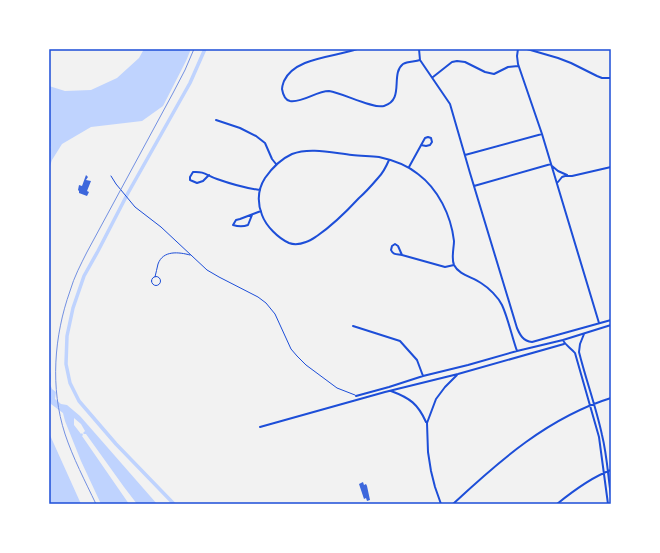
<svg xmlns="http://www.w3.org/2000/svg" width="660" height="553" font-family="'PT Sans Narrow',sans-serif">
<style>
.water{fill:#bfd3fe}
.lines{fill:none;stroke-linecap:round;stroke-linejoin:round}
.canal{stroke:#bfd3fe;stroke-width:3.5}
.building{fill:#3d67dc}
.service{stroke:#1d4ed8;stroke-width:1}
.minor{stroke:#1d4ed8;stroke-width:2}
.rail{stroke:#7290e2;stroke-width:1}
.neatline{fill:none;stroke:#1d4ed8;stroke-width:1.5}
</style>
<rect width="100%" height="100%" fill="#f2f2f2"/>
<path class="water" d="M144 49H191L186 61 163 106 142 121 91 127 62 144 52 160 49 169V151L51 146 49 149V86L65 91 91 90 117 78 139 58Z
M49 370C52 374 51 380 50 384L52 389 56 392 55 399 61 404 67 405 80 416 157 504H137L124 487 86 434H84L83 433 85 431 81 424 74 418V425L81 434 82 433 83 435 82 436 129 504H101L81 461 65 421 63 413 51 404 49 399Z
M49 433 81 504H49Z"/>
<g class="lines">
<path class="canal" d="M174 504 116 444 79 401 70 383 66 364 67 336 73 308 84 276 98 251 128 193 190 83 205 49"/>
</g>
<path class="building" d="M86 175 88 177 86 180 91 181 87 191 89 192 87 196 79 193V191L78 190 79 185 82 186Z
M363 482 364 485 366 484 367 486 370 500 367 501 366 498 364 499 359 484Z"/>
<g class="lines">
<path class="service" d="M111 176 116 184 135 207 161 227 207 270 219 277 258 297 266 303 275 314 291 349 297 356 306 365 337 388 355 395
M151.5 281a4.5 4.5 0 1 1 9 0a4.5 4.5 0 1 1-9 0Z
M155 277C156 273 157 268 158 264 163 250 179 252 190 255"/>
<path class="minor" d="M357 49C336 57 295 57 284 81 283 84 282 86 282 89 283 95 285 100 290 101 303 103 316 91 329 91 343 93 373 109 384 106 405 100 390 74 403 64 408 61 415 62 420 60
M419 49 420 60 450 104 470 173 517 328C520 335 523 341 532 342L611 320
M518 49 517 56 518 64 542 134 599 323
M527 49 558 58 571 63 597 76 602 78H611
M433 77 452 62 457 61 465 62 485 72 494 74 508 67 518 66
M216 120 240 128 256 136 265 143 272 159 276 164
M465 155 542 134
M389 160C386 167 383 173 378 178 372 185 366 192 359 198 346 212 333 225 317 236 314 238 310 241 306 242 301 244 294 245 289 243 278 238 266 226 262 215 257 202 258 189 265 178 272 168 281 159 292 154 310 147 333 153 352 155 361 156 370 156 379 157 393 160 407 165 418 174 438 189 451 215 454 241 454 248 451 258 454 265 459 275 473 277 481 283 489 288 498 297 502 305 508 318 512 337 517 351
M552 166 558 171 567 175
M409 167 425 138 428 137 431 138 432 142 430 145 426 146 421 145
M209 175 203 181 197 183 190 180V177L193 172C205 171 207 176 217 179 231 184 245 188 260 190
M558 182 562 177 565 176H572L611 167
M474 186 551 164
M252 215 248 225C243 227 239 227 233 225L236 220 240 219 261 211
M402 255 398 246 395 244 392 246 391 250C393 255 397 254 402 255L445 267 454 265
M353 326 400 341 417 360 423 376
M584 334 580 344 579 352C586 380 596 407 602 435 607 455 608 476 611 496
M563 340C565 345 571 348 575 353L599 437 608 504
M391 391C410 398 418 404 426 422
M356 396 389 387 423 376 468 365 517 351 563 340 611 325
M260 427 385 392 458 374 564 344
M441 504 435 487 431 471 428 452 427 423 436 399 445 387 457 375
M453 504C499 461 549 417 611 398
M557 504C573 491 592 477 611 470"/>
<path class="rail" d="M96 504C85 481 73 458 65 434 50 388 54 336 70 291 74 277 81 264 87 252L173 93 185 70 194 49"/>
</g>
<rect width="660" height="553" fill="none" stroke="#ffffff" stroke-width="100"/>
<rect x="50" y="50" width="560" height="453" class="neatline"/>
</svg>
